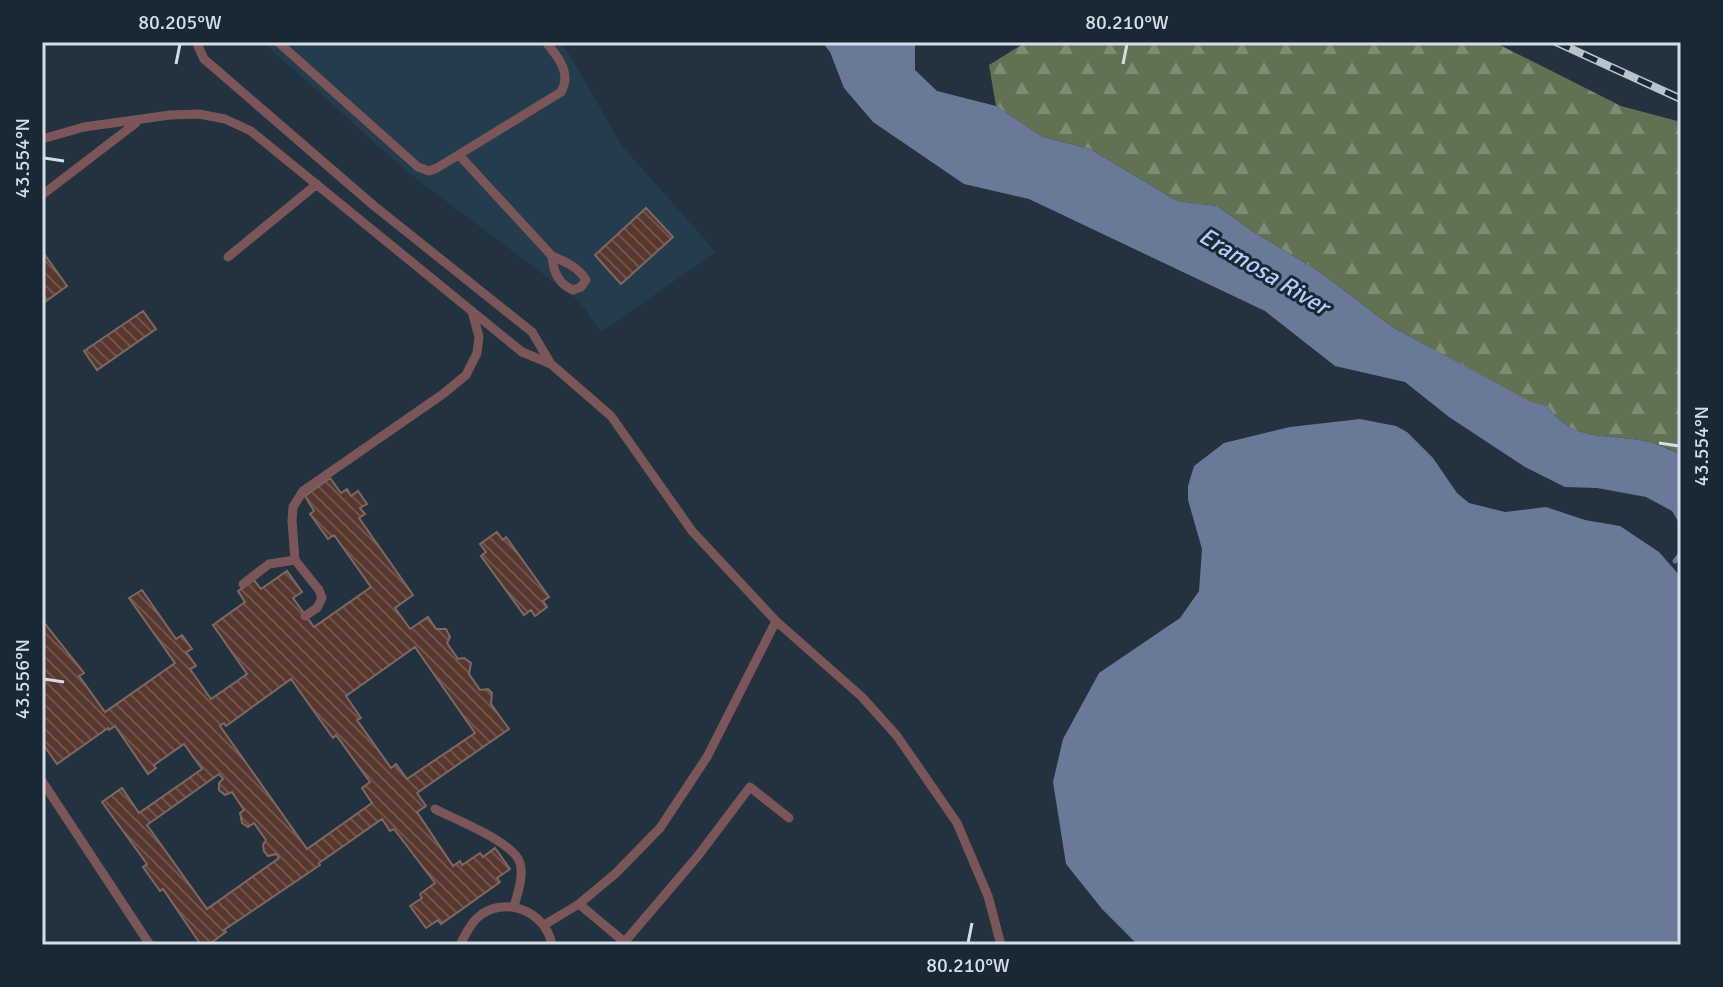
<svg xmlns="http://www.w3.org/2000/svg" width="1723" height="987" font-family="Signika,sans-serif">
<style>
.built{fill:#253c4d}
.forest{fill:url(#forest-firs)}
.water{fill:#6a7997}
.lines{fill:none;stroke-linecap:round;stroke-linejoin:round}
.stream{stroke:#6a7997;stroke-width:5}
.building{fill:url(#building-back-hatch);stroke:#7f6862;stroke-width:2;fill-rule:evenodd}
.lane{stroke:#7b5659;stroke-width:9}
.rail-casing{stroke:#b8c3cc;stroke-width:8}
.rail{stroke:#182834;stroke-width:5;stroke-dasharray:15;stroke-linecap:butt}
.ticks{fill:none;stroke:#d4dee6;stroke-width:3}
.labels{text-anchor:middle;stroke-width:6;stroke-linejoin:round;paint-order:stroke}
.water-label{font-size:24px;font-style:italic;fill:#b6cbf5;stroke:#182834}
.neatline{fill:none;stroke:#d4dee6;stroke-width:3}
.ticks-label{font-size:20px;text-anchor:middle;fill:#d4dee6}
</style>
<defs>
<pattern id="forest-firs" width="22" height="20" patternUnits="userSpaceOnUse" patternTransform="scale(2)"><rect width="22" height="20" fill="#617154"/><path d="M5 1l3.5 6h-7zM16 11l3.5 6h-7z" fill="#7e8b75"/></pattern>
<pattern id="building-back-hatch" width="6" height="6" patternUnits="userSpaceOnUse" patternTransform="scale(2)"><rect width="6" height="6" fill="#57372e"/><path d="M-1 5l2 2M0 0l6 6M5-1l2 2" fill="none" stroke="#6e544c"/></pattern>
</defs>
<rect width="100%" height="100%" fill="#22323e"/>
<path class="built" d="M263 42H560L570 55 622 146 716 252 601 332 579 301 406 171Z"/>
<path class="forest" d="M1026 42H1494L1621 106 1681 122V454C1669 449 1657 443 1645 441 1606 433 1573 443 1547 406L1531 403 1392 327 1320 272 1252 231 1217 206 1177 201 1090 149 1043 137 996 106 989 65Z"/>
<path class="water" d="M822 42H915V70L937 91 996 106 1043 137 1090 149 1177 201 1217 206 1252 231 1320 272 1392 327 1531 402 1547 406C1573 443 1606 433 1645 441 1657 443 1669 450 1681 454V526L1672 511 1646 497 1597 488 1565 487 1525 467 1449 417 1405 382 1335 366 1265 311 1029 199 964 184 873 122 844 88 830 52Z
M1360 419 1396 426 1407 432 1433 458 1457 493 1469 503 1505 512 1546 507 1585 520 1620 526 1659 552 1681 577V945H1138L1102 909 1066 864 1053 782 1063 739 1099 673 1180 618 1199 591 1202 549 1188 500V486L1194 466 1224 443 1290 427Z"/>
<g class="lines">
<path class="stream" d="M1675 561 1679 556"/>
</g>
<path class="building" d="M646 208 673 237 621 284 595 255Z
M42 251 67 286 42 304Z
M143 311 156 329 97 370 84 351Z
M330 478 341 493 347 489 351 496 358 491 367 504 360 508 365 514 359 518 413 595 395 608 403 619 410 629 428 617 436 629H446L450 637 447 643 458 659 464 658 471 663 469 674 480 690 488 689 492 693 491 704 509 729 417 793 426 806 417 812 453 866 460 861 462 865 480 853 483 857 495 848 510 869 497 878 500 882 441 924 438 920 426 928 410 906 422 898 420 894 435 883 394 829 390 831 382 819 319 863 320 865 224 930 226 932 208 945H201L163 889 160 891 143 867 147 864 102 802 122 788 139 813 202 769 184 744 154 765 156 768 148 774 115 726 109 730 108 728 57 764 45 747 42 750V620L84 673 79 676 105 712 175 663 129 598 142 590 176 639 182 635 192 649 186 652 196 666 190 669 211 699 247 674 213 625 245 602 238 591 254 580 261 589 287 571 302 592 293 598 314 627 371 587 334 535 328 539 310 514 314 511 305 496ZM415 647 475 733 407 779 396 764 391 768 357 720 361 718 346 696ZM291 679 333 738 336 735 370 782 362 788 372 803 307 849 220 726 224 723 226 726ZM219 774 223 779 219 783V790L225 795 232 792 244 810 240 813 242 823 248 827 254 823 266 840 263 845 264 851 268 856 276 854 279 858 207 909 147 825Z
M497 532 503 540 506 537 549 597 543 601 547 607 535 616 531 610 524 615 481 556 486 552 480 544Z"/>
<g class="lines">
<path class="lane" d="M278 42 418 167 429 171 437 168 561 92C572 73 558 57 546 42
M198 46 204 59 373 205 532 332 551 364 611 416 692 531 776 621 862 697 897 736 957 823 988 896 1001 945
M42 139 84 127 170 115 199 114 225 119 251 131 522 352 551 364
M459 155 552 256C566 262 578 267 586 280L581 287 573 290C558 284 553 271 552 256
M42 195 136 123
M228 257 317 184
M243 584 269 564 295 560
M305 616 317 608 322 598 319 590 295 560 292 521 293 507 303 491 443 394 466 375 477 353 479 337 472 311
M42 781 150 945
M435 809C456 820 514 842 520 863 524 877 517 894 514 907
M579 904 628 945
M544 925 579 904 616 873 660 828 707 757 776 621
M460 945C465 935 469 926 477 918 504 894 546 911 552 945
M622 945 697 857 750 787 789 818"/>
<g class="rail-casing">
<path id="rail" d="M1556 42 1681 99"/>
</g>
<use href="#rail" class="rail"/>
</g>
<path class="ticks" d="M176 64 180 44M1123 64 1127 44M44 158 64 161M1659 443 1679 446M44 679 64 682M968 943 972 923"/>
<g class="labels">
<g class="water-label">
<text transform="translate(1264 271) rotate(31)" y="8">Eramosa River</text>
</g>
</g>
<rect width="1723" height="987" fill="none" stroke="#182834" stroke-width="88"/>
<rect x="44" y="44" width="1635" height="899" class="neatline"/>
<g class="ticks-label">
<text x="180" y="29">80.205°W</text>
<text x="1127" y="29">80.210°W</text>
<text transform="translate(22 158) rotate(-90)" y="7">43.554°N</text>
<text transform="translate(1701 446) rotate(-90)" y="7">43.554°N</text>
<text transform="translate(22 679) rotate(-90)" y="7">43.556°N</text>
<text x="968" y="972">80.210°W</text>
</g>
</svg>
